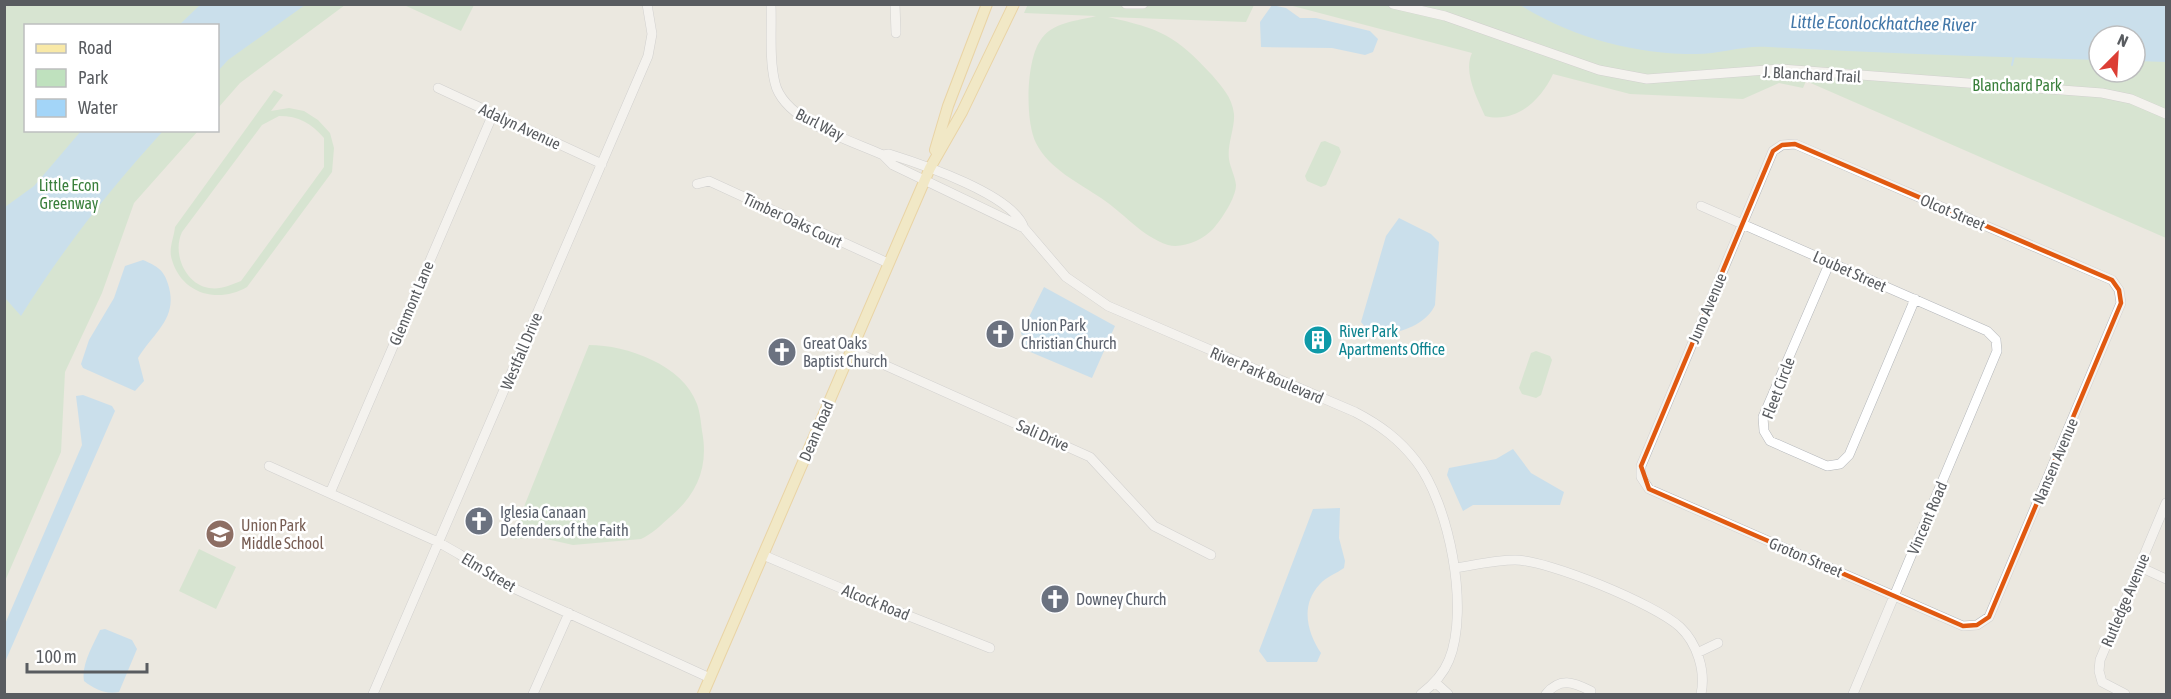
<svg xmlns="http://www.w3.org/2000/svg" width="2171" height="699" font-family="'Asap Condensed',sans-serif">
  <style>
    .green { fill: #bfe1be; fill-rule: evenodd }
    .water { fill: #a3d5f8 }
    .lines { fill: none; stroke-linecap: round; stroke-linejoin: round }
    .stream { stroke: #a3d5f8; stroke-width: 2 }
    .minor-casing { stroke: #b3b6ba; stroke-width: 10 }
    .major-casing { stroke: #e6bc5e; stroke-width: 12 }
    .minor { stroke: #fff; stroke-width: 9 }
    .major { stroke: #f9e9a7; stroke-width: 10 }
    .marked { fill: none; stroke: #e15910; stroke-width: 4.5; stroke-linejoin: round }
    .labels { text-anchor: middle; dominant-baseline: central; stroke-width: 5; stroke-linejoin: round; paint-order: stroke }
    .street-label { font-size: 16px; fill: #595c60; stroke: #fff }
    .park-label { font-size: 16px; fill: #397f3b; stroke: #fff }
    .worship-label { font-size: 16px; fill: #5b616d; stroke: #fff; text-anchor: start }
    .culture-label { font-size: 16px; fill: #0d838f; stroke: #fff; text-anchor: start }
    .education-label { font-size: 16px; fill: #785e54; stroke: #fff; text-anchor: start }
    .water-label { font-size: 18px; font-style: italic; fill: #4277a8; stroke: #fff }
  </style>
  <rect width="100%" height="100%" fill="#ebe8e0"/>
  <path class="green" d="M1028,4l226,1 -8,17 -138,-5c53,12 67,18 104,58 10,12 20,22 22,39 1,14 -7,30 -5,45 1,8 6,17 7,26 0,13 -15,35 -23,44 -10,11 -31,20 -45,16 -27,-9 -44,-32 -67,-47 -22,-15 -52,-29 -65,-55 -11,-22 -10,-81 4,-102 11,-19 38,-20 56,-25l-72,-3z
    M5,5h340l-105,78 -22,25v-82h-192v104l172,1 -64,72 -32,90 -37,79 -4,80 -56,129z
    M404,5h70l-13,26z
    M1289,5h877v233l-360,-157 -3,7 -24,-5 -36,16 -113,-5 -77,-20c-12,26 -37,50 -68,42 -8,-18 -22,-44 -13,-63zM2099,36h36v36h-36z
    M274,90l9,5 -12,16 18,-3 15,3 14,9 12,13 4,15 -2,24 -85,115c-29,17 -65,7 -75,-27 -4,-11 2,-22 3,-33zM279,116c20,0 32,7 45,22v29l-83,114c-10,4 -21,9 -32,7 -24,-4 -37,-35 -27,-56l80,-107z
    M1325,141l14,6 2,5 -15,33 -5,2 -14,-6 -2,-5 16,-34z
    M589,345c38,0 94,20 108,59 3,8 4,19 5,27 7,36 -5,63 -32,86 -9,8 -18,17 -29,22l-68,6 -31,-7 -31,1z
    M1536,351l14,5 2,4 -11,35 -5,3 -14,-4 -3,-6 12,-35z
    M199,549l37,18 -20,42 -37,-18z"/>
  <path class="water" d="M200,5v-1l105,1 -77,55 -10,11v-45l-39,-1z
    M1272,5l14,3 14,10h16l54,13 8,8 -5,13 -8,3 -33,-7 -71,-1 -1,-25z
    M1520,5h646v57l-31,-1v-25h-36v24c-110,-3 -221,-7 -331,-13 -24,-2 -48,7 -72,7 -63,0 -122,-16 -176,-49z
    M81,131h82c-52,57 -101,119 -142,185l-16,-18v-91l29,-21z
    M1399,218l32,16 8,8 -4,63c-9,23 -57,40 -74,17l25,-86z
    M143,260c14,6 21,10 25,24 11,34 -14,48 -30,74l6,23 -9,10 -52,-23 -2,-4 8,-24 25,-42 11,-32z
    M1044,287l71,39 -23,52 -64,-27 -7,-18z
    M83,395l29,11 3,5 -110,251v-38l77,-179 -6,-49z
    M1513,449l18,24 33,19 -4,13h-87l-10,6 -16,-36 2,-7 47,-9z
    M1340,508l-1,30 6,23 -1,7c-7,5 -18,9 -24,16 -20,21 -13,48 1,69l-4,9h-50l-8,-11 54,-142z
    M105,629l27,11 5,9 -18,43c-13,3 -25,-3 -35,-11 -3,-16 9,-36 16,-51z"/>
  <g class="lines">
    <path class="stream" d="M2012,65l2,-9"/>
    <g class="minor-casing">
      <path id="minor" d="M771,4c1,26 -2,54 4,79 9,38 75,57 108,72l10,10 131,63
        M895,4l1,29
        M1126,4h17
        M1393,4l52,12 154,54 48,9 134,-10 321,24 29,6 35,15
        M438,88l164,76
        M1795,144l317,136 7,10 2,13 -132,314 -12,8 -14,1 -314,-137 -8,-12v-11l132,-315 9,-6z
        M883,155l6,-1c32,10 125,41 135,74l42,49 42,29 247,106c25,13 44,27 61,49 33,42 54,148 33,199 -6,15 -16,25 -28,34
        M697,184l12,-3 179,82
        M1701,206l286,125 9,9 1,11 -144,343
        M1830,262l-67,155 1,14 6,10 57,25 13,-2 9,-9 66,-156
        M851,350l239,107 64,69 57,29
        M269,466l169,76 21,12 41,28 210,96
        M330,493l163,-379
        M763,555l108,46 119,47
        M2140,567l26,12
        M1455,568c20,-3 40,-8 60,-8 33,0 140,44 165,67 17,16 26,44 21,67
        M1697,653l21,-10
        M1436,683l12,11
        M373,694l275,-638 4,-22 -5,-30
        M533,694l36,-81
        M1546,694c14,-17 27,-12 45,-3
        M2125,694l-23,-12 -3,-11 1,-11 66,-157"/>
    </g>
    <g class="major-casing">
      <path id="major" d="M935,150l13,-44 39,-102
        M703,694l227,-526 32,-56 52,-108"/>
    </g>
    <use href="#minor" class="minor"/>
    <use href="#major" class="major"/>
  </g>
  <path d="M0 0H2171V699H0ZM1795,144l317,136 7,10 2,13 -132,314 -12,8 -14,1 -314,-137 -8,-23 132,-315 9,-6z" fill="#ebe8e0" fill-opacity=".55" fill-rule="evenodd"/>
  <path class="marked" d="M1795,144l317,136 7,10 2,13 -132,314 -12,8 -14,1 -314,-137 -8,-23 132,-315 9,-6z"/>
  <defs>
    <g id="church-disc" transform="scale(1.5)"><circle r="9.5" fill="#6b7280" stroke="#fff"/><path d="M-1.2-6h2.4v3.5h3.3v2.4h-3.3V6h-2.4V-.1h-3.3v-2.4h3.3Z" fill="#fff"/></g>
    <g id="building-disc" transform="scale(1.5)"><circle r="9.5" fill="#0f9aa8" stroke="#fff"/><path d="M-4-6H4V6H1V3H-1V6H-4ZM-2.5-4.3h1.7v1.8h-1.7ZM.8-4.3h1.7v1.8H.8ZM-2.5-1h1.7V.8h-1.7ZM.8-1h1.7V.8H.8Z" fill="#fff"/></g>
    <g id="school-disc" transform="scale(1.5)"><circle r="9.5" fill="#8d6e63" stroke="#fff"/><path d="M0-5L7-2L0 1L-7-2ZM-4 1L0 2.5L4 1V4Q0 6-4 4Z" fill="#fff"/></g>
  </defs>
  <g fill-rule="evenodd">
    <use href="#church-disc" x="1000" y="334"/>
    <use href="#building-disc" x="1318" y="340"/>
    <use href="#church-disc" x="782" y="352"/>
    <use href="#church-disc" x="479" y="521"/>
    <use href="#school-disc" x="220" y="534"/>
    <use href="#church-disc" x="1055" y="599"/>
  </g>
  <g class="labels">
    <g class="street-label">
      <text transform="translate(1812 74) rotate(3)">J. Blanchard Trail</text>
      <text transform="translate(820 124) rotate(27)">Burl Way</text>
      <text transform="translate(520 126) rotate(25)">Adalyn Avenue</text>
      <text transform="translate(1953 212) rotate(23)">Olcot Street</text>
      <text transform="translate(793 220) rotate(25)">Timber Oaks Court</text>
      <text transform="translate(1850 271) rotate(24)">Loubet Street</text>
      <text transform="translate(411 303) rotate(-67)">Glenmont Lane</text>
      <text transform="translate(1707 308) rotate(-67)">Juno Avenue</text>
      <text transform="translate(521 351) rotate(-67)">Westfall Drive</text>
      <text transform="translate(1267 375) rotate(23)">River Park Boulevard</text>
      <text transform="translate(1778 388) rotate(-69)">Fleet Circle</text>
      <text transform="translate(816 431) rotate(-67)">Dean Road</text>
      <text transform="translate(1043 435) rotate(24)">Sali Drive</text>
      <text transform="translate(2055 461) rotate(-67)">Nansen Avenue</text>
      <text transform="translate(1927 518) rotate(-67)">Vincent Road</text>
      <text transform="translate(1806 557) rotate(23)">Groton Street</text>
      <text transform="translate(489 572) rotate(31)">Elm Street</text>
      <text transform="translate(2125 600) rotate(-67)">Rutledge Avenue</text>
      <text transform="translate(876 602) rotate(22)">Alcock Road</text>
    </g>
    <g class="park-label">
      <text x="2017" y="85">Blanchard Park</text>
      <text x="69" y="185">Little Econ<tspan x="69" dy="18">Greenway</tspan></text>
    </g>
    <g class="worship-label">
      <text x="1021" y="325">Union Park<tspan x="1021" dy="18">Christian Church</tspan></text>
      <text x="803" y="343">Great Oaks<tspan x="803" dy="18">Baptist Church</tspan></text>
      <text x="500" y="512">Iglesia Canaan<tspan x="500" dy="18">Defenders of the Faith</tspan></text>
      <text x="1076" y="599">Downey Church</text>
    </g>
    <g class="culture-label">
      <text x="1339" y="331">River Park<tspan x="1339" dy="18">Apartments Office</tspan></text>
    </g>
    <g class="education-label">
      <text x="241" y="525">Union Park<tspan x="241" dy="18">Middle School</tspan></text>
    </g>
    <g class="water-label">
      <text transform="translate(1883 23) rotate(1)">Little Econlockhatchee River</text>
    </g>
  </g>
  <rect width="2171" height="699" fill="none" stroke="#595c60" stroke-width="12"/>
  <rect x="24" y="24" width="195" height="108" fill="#ffffff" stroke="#bdbebf" stroke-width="1.5"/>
  <rect x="36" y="44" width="30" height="9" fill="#f9e9a7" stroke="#bdbebf" stroke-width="1.5"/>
  <text x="78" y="54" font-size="18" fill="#595c60">Road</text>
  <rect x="36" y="69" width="30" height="18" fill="#bfe1be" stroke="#bdbebf" stroke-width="1.5"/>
  <text x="78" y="84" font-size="18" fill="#595c60">Park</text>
  <rect x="36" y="99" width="30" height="18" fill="#a3d5f8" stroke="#bdbebf" stroke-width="1.5"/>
  <text x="78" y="114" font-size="18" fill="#595c60">Water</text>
  <g transform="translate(2117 54) rotate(24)"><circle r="28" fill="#ffffff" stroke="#bdbebf" stroke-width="1.5"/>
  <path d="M0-4.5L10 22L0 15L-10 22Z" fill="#dc3e35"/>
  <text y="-9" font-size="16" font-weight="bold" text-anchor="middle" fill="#595c60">N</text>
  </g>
  <path d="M27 663v9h120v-9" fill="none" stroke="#595c60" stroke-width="3"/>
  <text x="36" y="663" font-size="18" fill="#595c60" stroke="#ffffff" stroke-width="4.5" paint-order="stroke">100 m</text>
</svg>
